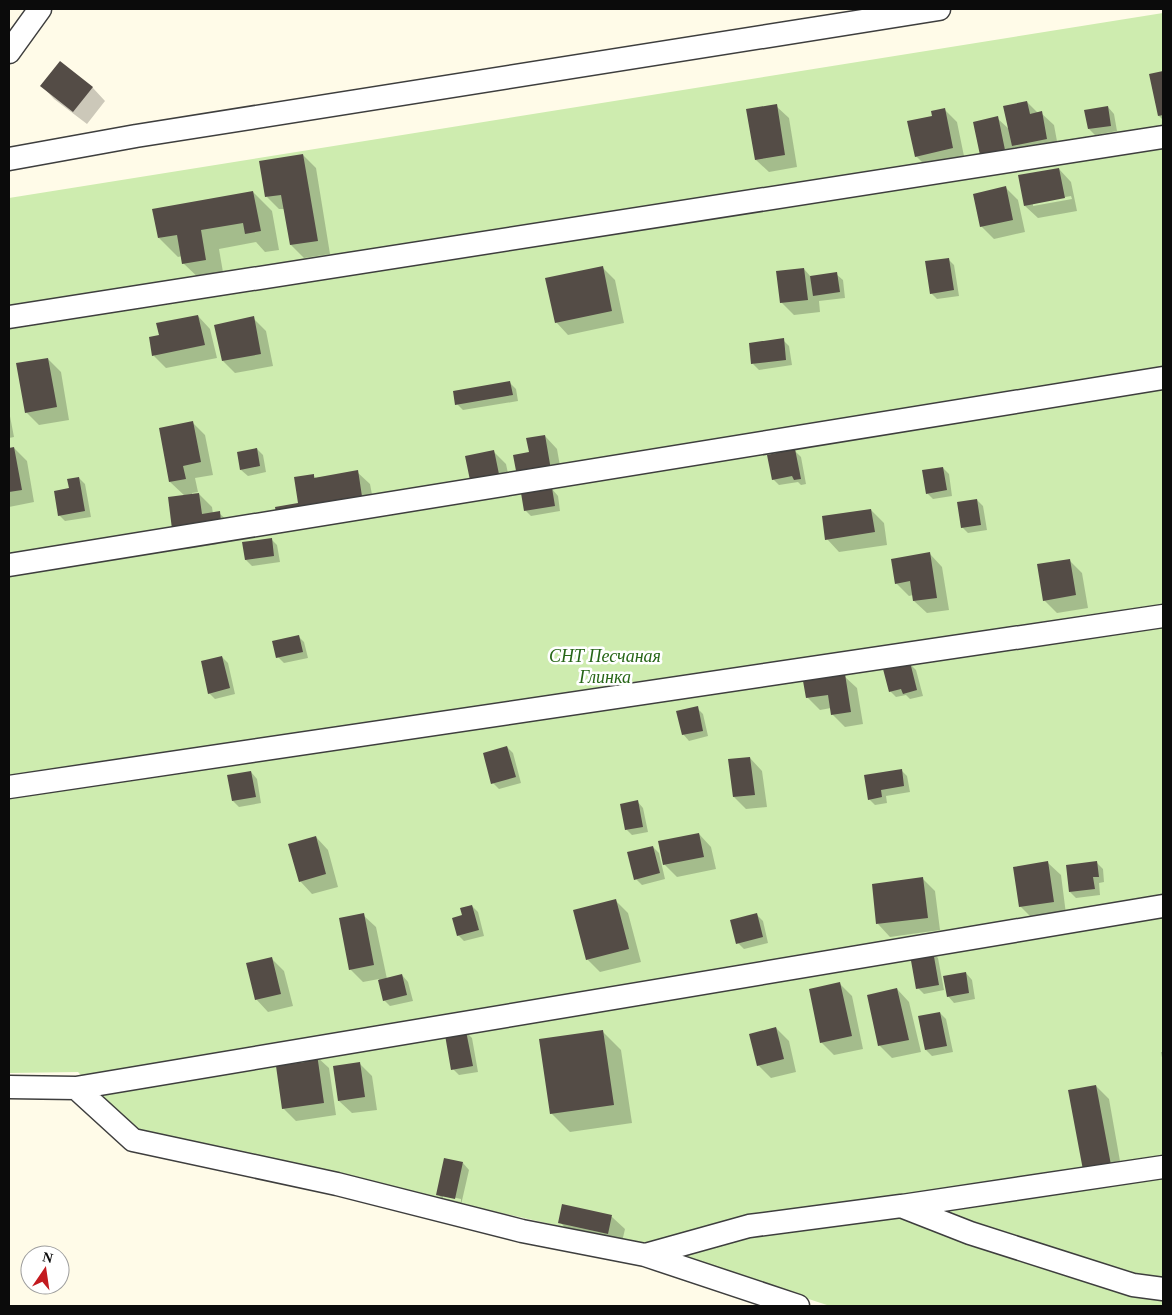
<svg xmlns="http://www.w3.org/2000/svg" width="1172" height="1315" font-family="'Times New Roman',serif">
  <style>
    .green { fill: #ceecaf }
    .shadow { fill: #0003; fill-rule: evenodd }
    .building { fill: #544c46 }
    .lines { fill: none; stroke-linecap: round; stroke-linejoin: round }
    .street-casing { stroke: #3e3e3e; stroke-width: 25 }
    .street { stroke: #fff; stroke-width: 22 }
    .labels { text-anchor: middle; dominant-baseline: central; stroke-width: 5; stroke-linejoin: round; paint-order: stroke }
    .park-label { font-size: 18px; font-style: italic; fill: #276617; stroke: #fff }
  </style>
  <rect width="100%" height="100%" fill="#fffbe8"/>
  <path class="green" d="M1163,13v1293h-333l-190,-62 -505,-113 -57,-59 -69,1v-875z"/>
  <path class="shadow" d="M60,63l33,25 12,13 -18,23 -33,-25 -12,-13z
    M1163,73v47l-4,-4 -8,-41z
    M1027,102l11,11h3l13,12 5,27 -33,7 -12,-12 3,15 -23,5 3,-49 13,12z
    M776,106l13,12 8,49 -28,5 -13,-12z
    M1108,107l6,7 3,17 -22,4 -6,-6z
    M944,109l13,13 8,39 -36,8 -13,-13 18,-39z
    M303,155l13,13 14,86 -26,4 -13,-13 -6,-36h-6l-12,-12z
    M1059,169l12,13 6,29 -39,7 -13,-12zM1071,196l1,3 -39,7v-3z
    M1006,188l12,12 7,32 -31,7 -13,-13z
    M253,192l19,19 7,39 -14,2 -9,-10 -37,7 5,29 -21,4 -20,-19 -1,-7 -4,1 -19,-19z
    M948,259l6,6 5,31 -22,3 -6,-6z
    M602,267l13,13 9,43 -56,12 -12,-13z
    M804,269l7,8 25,-3 7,6 2,18 -26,3 1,11 -26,3 -13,-13z
    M198,316l12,13 7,29 -51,10 -12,-12z
    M253,318l13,13 7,35 -38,7 -12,-12z
    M783,340l6,6 3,19 -33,5 -6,-6z
    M48,359l13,13 8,48 -30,5 -13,-13z
    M510,383l6,6 2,12 -55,9 -6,-6z
    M9,411l5,26 -5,1z
    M192,422l13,13 8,40 -18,3 3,14 -6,1v2l7,-1 13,13 1,7 6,-1 13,12 -15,12 1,7 -31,5 -13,-13 11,-40 -15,-14z
    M545,436l12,13 6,34 -33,-30z
    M14,448l13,13 7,41 -25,5v-58z
    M257,449l6,6 3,17 -18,4 -7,-6z
    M493,451l13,13 6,28 -27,5z
    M795,451l6,6 5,27 -5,1 -3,-3 -19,3 -6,-6z
    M943,468l6,6 3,22 -19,3 -6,-6z
    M357,472l13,12 6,32 -77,-12 14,-29 3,3z
    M79,478l6,6 6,33 -26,4 -6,-6 12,-26z
    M552,489l6,7 2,15 -29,5 -6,-6z
    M977,500l6,6 4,24 -19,3 -6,-6z
    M871,510l13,13 3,22 -48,7 -12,-13z
    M271,539l6,6 3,17 -28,4 -6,-6 -2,-17z
    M930,554l12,13 7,43 -22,3 -13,-12 -1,-6 -4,1 -13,-13z
    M1069,560l13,13 6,35 -31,5 -13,-13z
    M298,636l6,6 4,16 -24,5 -6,-6z
    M222,657l6,6 7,31 -20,5 -6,-6z
    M910,664l6,6 7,26 -13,3 -4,-4 -10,2 -6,-6z
    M844,676l13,12 6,36 -18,3 -13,-13 -1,-6 -11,2 -13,-13z
    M697,708l6,6 5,22 -19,5 -6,-7z
    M507,747l6,6 8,30 -22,6 -6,-6z
    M750,758l12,13 5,36 -21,2 -12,-12z
    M901,770l6,6 3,16 -24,4 1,7 -12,2 -6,-6z
    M251,772l6,7 4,24 -22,4 -6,-6z
    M637,801l6,7 5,24 -16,3 -6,-6z
    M699,834l12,13 5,22 -39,8 -13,-13z
    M316,837l12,13 10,37 -26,7 -12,-13z
    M653,847l6,6 6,26 -23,6 -6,-6z
    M1048,863l13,12 5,39 -33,5 -13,-13z
    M1097,863l6,6 1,13 -5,1 1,12 -24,3 -6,-6z
    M923,879l12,12 5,39 -50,7 -12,-13z
    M615,900l13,13 13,49 -41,10 -13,-13z
    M472,906l6,6 6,24 -20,5 -6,-6z
    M363,915l13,12 11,52 15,-4 6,7 5,19 -23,5 -6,-6 -5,-21 -16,3 -13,-13z
    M757,915l6,6 5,22 -24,6 -6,-6z
    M932,952l6,6 6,32 -20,4 -6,-6z
    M271,958l13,13 9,35 -25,6 -12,-13z
    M966,973l6,7 3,19 -21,4 -6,-7z
    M840,984l12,12 11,53 -29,6 -13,-13z
    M897,989l12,13 12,50 -29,6 -12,-12z
    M940,1013l6,6 7,33 -21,4 -6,-6z
    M776,1028l13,13 7,31 -25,6 -13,-13z
    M602,1031l19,19 11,73 -62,9 -19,-19z
    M466,1032l6,6 6,34 -19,3 -6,-6z
    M1161,1052h2v11z
    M316,1056l13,12 7,47 -40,6 -13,-13 23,-45z
    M360,1064l12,12 5,34 -25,3 -13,-12z
    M1096,1086l13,13 14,79 -27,4z
    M463,1163l6,7 -8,35 -17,-5 -7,-6zM443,1195l18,4v3l-18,-4z
    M563,1206l49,11 13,12 -4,17 -49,-11 -12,-13z"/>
  <path class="building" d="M60,61l33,26 -20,25 -33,-26z
    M1163,71v44l-5,1 -9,-42z
    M1027,101l3,13 12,-3 5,28 -35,7 -9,-40z
    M777,104l8,51 -30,5 -9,-51z
    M1108,106l3,20 -23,3 -4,-19z
    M945,108l8,40 -38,9 -8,-36 25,-5 -1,-5z
    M998,116l7,34 -25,5 -7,-33z
    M303,154l15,87 -28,4 -9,-50 -16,2 -6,-36z
    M1059,168l6,30 -41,8 -6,-31z
    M1006,186l7,34 -33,7 -7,-33z
    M253,191l8,40 -16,3 -2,-11 -42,7 5,30 -24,4 -5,-29 -19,3 -6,-29z
    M949,258l5,32 -24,4 -5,-33z
    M603,266l9,45 -57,12 -10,-45z
    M804,268l4,32 -28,3 -4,-32z
    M837,272l3,20 -27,4 -3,-20z
    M198,315l7,30 -53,11 -3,-19 10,-2 -3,-12z
    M254,316l7,38 -39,7 -8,-36z
    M784,338l2,22 -35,4 -2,-21z
    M48,358l9,49 -32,6 -9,-50z
    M510,381l3,14 -58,10 -2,-14z
    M193,421l8,41 -18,4 3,13 -17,3 -10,-54z
    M545,435l6,35 -34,6 -4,-21 16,-3 -3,-14z
    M14,447l8,43 -13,2v-44z
    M257,448l3,18 -20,4 -3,-18z
    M795,449l6,30 -7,1 -2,-4 -20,4 -5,-25z
    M494,450l6,29 -29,6 -6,-29z
    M943,467l4,23 -21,4 -4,-24z
    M358,470l5,33 -86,15 -2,-11 23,-4 -4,-26 20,-3v4z
    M79,477l6,34 -27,5 -4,-25 15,-3 -2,-9z
    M552,488l3,18 -31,5 -3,-18z
    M199,493l3,21 18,-3 1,11 -48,15 -5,-40z
    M977,499l4,26 -20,3 -4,-26z
    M871,509l4,23 -50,8 -3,-24z
    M272,538l2,18 -29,4 -3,-18z
    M930,552l7,46 -24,3 -3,-20 -15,3 -4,-25z
    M1070,559l6,36 -33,6 -6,-37z
    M299,635l4,17 -27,6 -4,-17z
    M222,656l8,32 -22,6 -7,-33z
    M910,662l7,28 -14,4 -2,-5 -12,3 -6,-23z
    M845,674l6,38 -20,3 -3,-20 -22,3 -3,-17z
    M698,706l5,25 -21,4 -6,-24z
    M507,746l9,31 -25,7 -8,-31z
    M750,757l5,38 -22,2 -5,-38z
    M902,769l2,17 -23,4 1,7 -14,3 -4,-25z
    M251,771l5,26 -24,4 -5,-26z
    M638,800l5,27 -18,3 -5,-26z
    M699,833l5,24 -41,8 -5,-24z
    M316,836l10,38 -27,8 -11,-38z
    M653,846l7,27 -26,7 -7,-28z
    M1048,861l6,41 -35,5 -6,-40z
    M1097,861l2,16h-6l2,12 -26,3 -3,-27z
    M923,877l5,41 -52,6 -4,-40z
    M616,899l13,50 -43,11 -13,-50z
    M472,905l7,25 -22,6 -5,-18 10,-3 -2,-7z
    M364,913l10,52 -25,5 -10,-52z
    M757,913l6,24 -27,7 -6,-24z
    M933,951l6,34 -23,4 -6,-34z
    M272,957l9,37 -26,6 -9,-37z
    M966,972l3,21 -22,4 -4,-21z
    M402,974l5,21 -24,6 -5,-21z
    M840,982l12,54 -32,7 -11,-54z
    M897,988l12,52 -31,6 -11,-51z
    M940,1012l7,34 -22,4 -7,-34z
    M776,1027l8,32 -27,7 -8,-32z
    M603,1030l11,75 -64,9 -11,-75z
    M466,1031l7,35 -22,4 -6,-35z
    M317,1054l7,49 -42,6 -6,-43 29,-4 -1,-6z
    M360,1062l5,35 -27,4 -5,-35z
    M1096,1085l15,80 -28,5 -15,-80z
    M444,1158l19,4 -8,37 -19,-4z
    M562,1204l50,11 -4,19 -50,-11z"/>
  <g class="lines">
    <g class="street-casing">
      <path id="street" d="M9,52l31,-43
        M9,159l127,-23 803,-127
        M9,317l1154,-180
        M9,565l1154,-187
        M9,787l1154,-171
        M9,1087l67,1 57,52 204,44 185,47 123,24 104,-29 152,-20 69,27 163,52 30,4
        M76,1088l1087,-182
        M902,1206l261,-39
        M645,1255l153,51"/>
    </g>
    <use href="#street" class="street"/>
  </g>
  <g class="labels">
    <g class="park-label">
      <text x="605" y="656">СНТ Песчаная<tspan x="605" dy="21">Глинка</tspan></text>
    </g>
  </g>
  <rect width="1172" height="1315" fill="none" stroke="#0b0b0b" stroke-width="20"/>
  <g transform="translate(45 1270) rotate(13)"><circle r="24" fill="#ffffff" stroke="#9d9d9d"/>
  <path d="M0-4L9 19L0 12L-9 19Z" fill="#c31a1f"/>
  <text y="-8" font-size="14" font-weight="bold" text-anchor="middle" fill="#0b0b0b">N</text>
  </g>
</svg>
